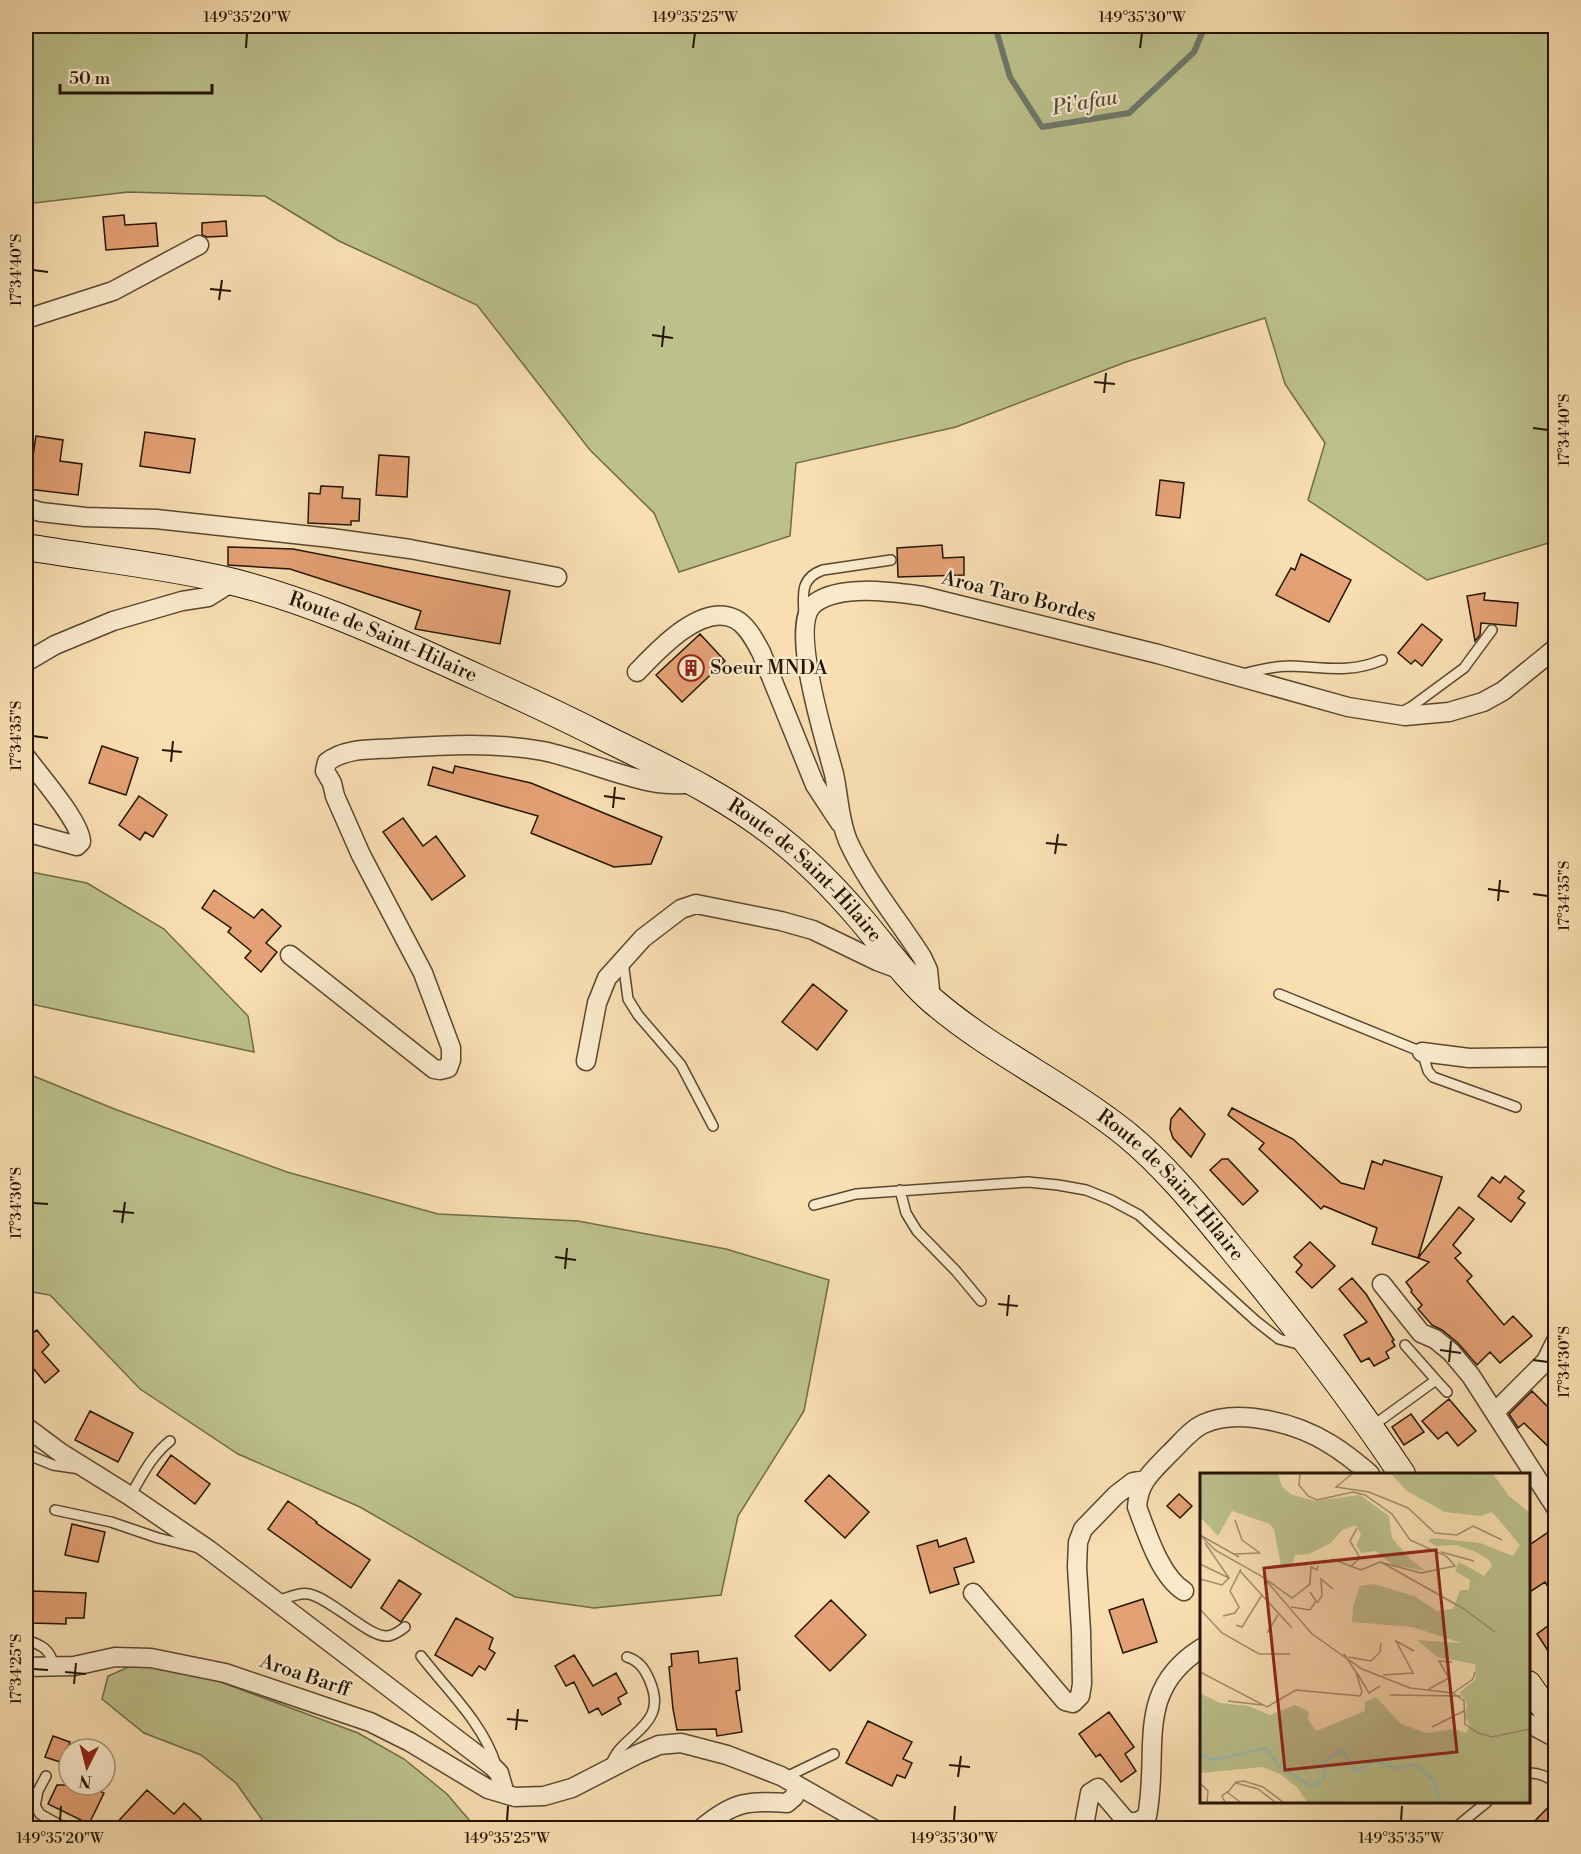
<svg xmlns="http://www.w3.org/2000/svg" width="1581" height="1854" font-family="'Libre Bodoni',serif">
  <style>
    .green { fill: #bcc18c; stroke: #706a48; stroke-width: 1.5 }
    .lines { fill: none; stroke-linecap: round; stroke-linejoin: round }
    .stream { stroke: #6d796a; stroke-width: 6 }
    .building { fill: #e4a175; stroke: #241403; stroke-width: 1.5 }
    .service-casing { stroke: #59462e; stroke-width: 12 }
    .minor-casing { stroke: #59462e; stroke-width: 21 }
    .secondary-casing { stroke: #241403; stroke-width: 28 }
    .service { stroke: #faeacc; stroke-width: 9 }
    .minor { stroke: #faeacc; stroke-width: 18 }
    .secondary { stroke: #faeacc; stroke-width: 26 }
    .ticks { fill: none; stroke: #241403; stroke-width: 2 }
    .labels { text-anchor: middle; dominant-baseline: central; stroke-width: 4.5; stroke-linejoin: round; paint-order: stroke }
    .street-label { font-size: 20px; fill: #241403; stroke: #faeacc }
    .poi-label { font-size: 20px; fill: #241403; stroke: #faeacc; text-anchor: start }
    .water-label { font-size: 21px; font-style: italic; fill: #4e4f3f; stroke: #faeacc }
    .inset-river { fill: none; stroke: #9dbcaf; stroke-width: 3 }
    .inset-road { fill: none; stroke: #a38d6b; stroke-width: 1.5 }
    .view { fill: #8f2418; fill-opacity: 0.15; stroke: #8f2418; stroke-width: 3 }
    .inset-edge { fill: none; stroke: #241403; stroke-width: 3 }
    .neatline { fill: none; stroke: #241403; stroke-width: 2 }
    .ticks-label { font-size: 15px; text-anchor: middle; fill: #241403 }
  </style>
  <rect width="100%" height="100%" fill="#f8deb1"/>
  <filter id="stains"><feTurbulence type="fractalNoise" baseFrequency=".00333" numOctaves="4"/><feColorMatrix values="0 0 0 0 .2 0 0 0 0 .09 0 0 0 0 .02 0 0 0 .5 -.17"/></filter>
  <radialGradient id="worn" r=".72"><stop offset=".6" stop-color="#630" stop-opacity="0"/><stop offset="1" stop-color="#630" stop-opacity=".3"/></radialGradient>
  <path class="green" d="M26,26h1529v515l-128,39 -119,-80 17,-57 -40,-59 -20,-66 -139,44 -170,65 -160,36 -6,73 -111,36 -25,-59 -64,-63 -113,-145 -138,-64 -74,-45 -137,-4 -102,12z
    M26,871l61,12 77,46 84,87 6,36 -228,-49z
    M26,1073l91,37 170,62 151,42 140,7 148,28 103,31 -25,131 -66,105 -17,79 -127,13 -79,-11 -155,-90 -122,-53 -98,-65 -90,-94 -24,-4z
    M140,1662l59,12 159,59 46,26 43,35 29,34h-208l-32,-45 -35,-28 -57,-22 -42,-34 6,-23z"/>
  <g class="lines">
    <path class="stream" d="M995,26l15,51 32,50 87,-14 65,-61 11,-26"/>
  </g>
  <path class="building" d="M124,215l1,10 31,-2 2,23 -52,4 -3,-33z
    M226,221l1,15 -20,1 -5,-2v-12z
    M145,432l50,7 -5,34 -50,-7z
    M36,436l27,4 -3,21 22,3 -4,31 -50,-6z
    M379,455l30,2 -2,40 -31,-2z
    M1160,480l24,3 -4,35 -24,-3z
    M321,486l22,1 -1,11 18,1 -1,22h-8v4l-43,-2 1,-30 11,1z
    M942,545l1,13 21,-1v18l-66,2 -1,-29z
    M228,547l65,2 217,42 -10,53 -85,-15 6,-18 -131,-42 -62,-4z
    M1301,554l50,26 -22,42 -53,-27 15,-27 4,2z
    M1485,593l-1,7 34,3 -2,23 -35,-3 -1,12 -5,6 -8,-45z
    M1422,624l20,16 -20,26 -7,-6 -4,4 -13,-11z
    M700,634l25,27 -43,41 -26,-27z
    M102,746l36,12 -12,37 -37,-12z
    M455,766l76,17 131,54 -11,27 -37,3 -83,-34 7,-17 -110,-31 5,-18 20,6z
    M139,796l28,19 -14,22 -8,-5 -5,8 -21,-15z
    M403,818l20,28 13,-10 29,40 -33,24 -49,-68z
    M214,890l40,28 8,-9 19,17 -15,17 11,9 -16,20 -16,-14 6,-7 -23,-19 3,-4 -29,-20z
    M813,984l34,27 -30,39 -35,-28z
    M1180,1108l25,26 -14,23 -18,-19 -3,-9 1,-10z
    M1232,1108l61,31 48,44 23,6 8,-28 10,4 2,-5 58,17 -24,81 -46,-14 5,-16 -53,-22 -3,3 -62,-60 5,-6 -36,-28z
    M1222,1159h6l30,32 -15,14 -33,-35z
    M1505,1176l19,15 -6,7 7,5 -14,19 -33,-26 14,-19 8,6z
    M1459,1207l15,12 -21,26 8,8 -6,5 17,18 -5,5 37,44 9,-9 19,20 -32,27 -10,-11 -13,13 -19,-22 -16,-13 -10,-5 -14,-16 4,-4 -11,-13 1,-2 -6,-8 23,-20 -11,-4z
    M1310,1242l25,24 -23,22 -16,-16 6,-7 -8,-8z
    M1352,1278l14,16 28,46 -2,1 3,5 -9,6 3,6 -15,8 -5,-8 -8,4 -17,-27 23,-13 -28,-33z
    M37,1330l12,15 -7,7 17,19 -14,12 -16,-20 -3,3v-32l1,2z
    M1532,1391l16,16 8,-7v54l-30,-29 -2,-2 -6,5 -9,-14z
    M1449,1399l27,32 -18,15 -11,-14 -9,7 -16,-18z
    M90,1411l43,22 -15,29 -43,-22z
    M1411,1414l13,18 -20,13 -12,-18z
    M171,1455l39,29 -15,20 -38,-29z
    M829,1475l40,37 -24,26 -40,-37z
    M1179,1494l13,12 -12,12 -13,-12z
    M288,1501l29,21 -1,1 54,37 -19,28 -83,-59z
    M72,1524l33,8 -7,30 -33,-7z
    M1556,1527v72l-11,-17 -17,11v-47z
    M966,1538l8,24 -20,6 5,16 -29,9 -13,-47 20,-6 2,7z
    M399,1580l22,14 -20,28 -20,-14z
    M32,1591l54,2 -2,25h-18v6l-35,-1z
    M1143,1599l14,43 -34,11 -14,-43z
    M831,1600l35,35 -36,36 -35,-35z
    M456,1618l37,20 -4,11 6,4 -10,17 -6,-4 -7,10 -37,-21z
    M1556,1620v43l-19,-29z
    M698,1651l1,12 38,-5 3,32 -4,1 6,41 -25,4 -1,-7 -39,1 -4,-21 -4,-42 3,-1 -1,-12z
    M574,1655l19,31 23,-13 11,20 -9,5 3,6 -19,11 -4,-7 -9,5 -15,-31 -8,4 -11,-20z
    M1109,1712l25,35 -9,7 11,17 -15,11 -21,-28 -4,3 -17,-23z
    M868,1721l44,21 -9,17 9,4 -7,15 -8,-3 -5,11 -46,-23z
    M53,1736l17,6 -7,21 -18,-6z
    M57,1785h31l16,8 -15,31 -41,-20z
    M147,1790l27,24 10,-11 17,16 -9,9h-80z
    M1556,1799v29h-28z"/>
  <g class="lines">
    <g class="service-casing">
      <path id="service" d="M804,615c-1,-21 -4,-37 19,-45l68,-10
        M1243,674c15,-4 31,-8 47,-8 35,1 58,8 92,-6
        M1403,711l8,-4 53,-39 28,-38
        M623,961l5,38 10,16 43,50 32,61
        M1279,994l143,58 6,19 5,6 83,30
        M900,1190l6,23 11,18 39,40 25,30
        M814,1205l42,-11 142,-10 30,-2 30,3 28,5 25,10 28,15 117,106 23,18 23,6
        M1405,1345l31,35
        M1371,1427l65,-47 11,12
        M26,1454l27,11 27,4
        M130,1496c12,-20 21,-40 40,-55
        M55,1510l56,12 47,16 37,9
        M277,1601c10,-3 22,-9 32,-7 23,5 60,44 79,42 7,-1 12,-5 17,-9
        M26,1640c16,5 24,9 28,26
        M421,1656c26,34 62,67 75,109
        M610,1766c2,-5 5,-11 9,-16 22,-24 47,-33 30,-71 -5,-11 -10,-18 -22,-22
        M1528,1773c10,-1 19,4 28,9
        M46,1776l-8,15 -3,15 5,8 25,14
        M784,1778l50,-24
        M1455,1828l32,-26"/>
    </g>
    <g class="minor-casing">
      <path id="minor" d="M26,319l87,-28 86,-46
        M26,508l15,4 44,5 71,2 175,19 79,11 147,28
        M26,662l29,-17 58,-24 69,-20 26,-4 24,-15
        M637,672c21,-22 65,-70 98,-53 12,6 20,22 26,33l54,133 25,38
        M26,757c13,18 55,65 55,85l-4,4 -51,-14
        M290,955l144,114 6,1 8,-2 3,-8v-12l-28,-75 -62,-118 -26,-59 -3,-13 -7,-12 2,-9c20,-15 46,-12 70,-14 48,-3 98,-6 146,3 38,8 75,25 114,32 11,2 25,1 36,1
        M931,1000l-3,-30 -6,-13c-24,-38 -55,-74 -74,-116 -9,-21 -9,-44 -14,-67 -8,-31 -47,-151 -19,-171 26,-19 78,-11 108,-7l235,58 190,53 57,9 44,-4 34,-10 20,-11 53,-43
        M1422,1052l47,6 87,-1
        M586,1061l11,-58 10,-25 36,-40 38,-29 15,-5 85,17 32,9 64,31 24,9
        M1382,1284l39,49 14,6 16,13 20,24 85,132
        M1495,1412l51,-51 10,-20
        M26,1427l35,26 69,43 79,54 283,216 7,7 6,21
        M1184,1591c-24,-15 -37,-58 -47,-84 2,-26 15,-35 32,-53 11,-10 21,-24 34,-30 36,-17 95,0 127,20 15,9 27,19 40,30
        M973,1593l92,108 8,2 7,-7 2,-12 -1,-53 -4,-64 1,-25 5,-13 33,-34 17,-13 11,-2
        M26,1667l48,-1 41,-9 36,1 74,15 145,49 40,20 78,47 27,8 29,-1 28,-8 66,-34 21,-9 22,-2 46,12 54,21 91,52
        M1528,1723l28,15
        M1085,1820l5,-27 8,-5 29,34h11l9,-6c13,-65 -14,-125 55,-168
        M702,1828c31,-26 46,-28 85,-25l7,-6 4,-11"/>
    </g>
    <g class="secondary-casing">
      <g id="secondary">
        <path id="s1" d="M26,547c65,11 130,17 195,32 79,18 152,51 225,84 50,23 100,45 149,70 64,32 130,61 186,107 29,23 55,50 79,78 25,29 46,60 74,84 60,51 131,83 192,132 44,36 80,83 116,127 57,69 111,139 160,213"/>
        <path d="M1528,1684l28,40"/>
      </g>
    </g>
    <use href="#service" class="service"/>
    <use href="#minor" class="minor"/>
    <use href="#secondary" class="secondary"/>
  </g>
  <path class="ticks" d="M246,48l1,-15M693,48l2,-15M1140,48l2,-15M33,270l15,2M210,289l21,2M219,300l3,-20M652,335l21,3M662,347l2,-21M1094,382l21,2M1104,393l2,-20M1533,428l15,2M33,736l15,2M162,750l20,2M171,762l2,-21M604,796l21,3M613,808l2,-21M1046,843l21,2M1055,854l3,-20M1488,889l21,3M1533,894l15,2M1498,901l2,-21M33,1203l15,1M113,1211l21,2M122,1223l3,-21M555,1257l21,3M565,1269l2,-21M998,1304l20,2M1007,1316l2,-21M1440,1350l21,3M1533,1360l15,2M1449,1362l2,-21M33,1669l15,1M65,1672l21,2M74,1684l2,-21M507,1719l21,2M516,1730l2,-21M949,1765l21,2M958,1777l3,-21M60,1821l1,-15M507,1821l1,-15M954,1821l1,-15M1401,1821l1,-15"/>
  <defs>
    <g id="building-ring" transform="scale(1.35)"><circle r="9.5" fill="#faeacc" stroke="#8f2418" stroke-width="1.5"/><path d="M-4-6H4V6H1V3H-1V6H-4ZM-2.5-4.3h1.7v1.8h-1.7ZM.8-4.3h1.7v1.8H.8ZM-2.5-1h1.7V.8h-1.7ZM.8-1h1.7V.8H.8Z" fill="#8f2418"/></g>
  </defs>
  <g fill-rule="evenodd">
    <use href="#building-ring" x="691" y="668"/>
  </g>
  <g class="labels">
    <g class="street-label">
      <text transform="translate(1019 597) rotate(14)">Aroa Taro Bordes</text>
      <text stroke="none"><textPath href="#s1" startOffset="370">Route de Saint-Hilaire</textPath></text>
      <text stroke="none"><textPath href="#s1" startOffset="856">Route de Saint-Hilaire</textPath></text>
      <text stroke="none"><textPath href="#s1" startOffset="1342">Route de Saint-Hilaire</textPath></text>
      <text transform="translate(305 1676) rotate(19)">Aroa Barff</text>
    </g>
    <g class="poi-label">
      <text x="710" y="668">Soeur MNDA</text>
    </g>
    <g class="water-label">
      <text transform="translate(1085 103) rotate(-10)">Pi'afau</text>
    </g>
  </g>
  <g transform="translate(1200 1473)">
    <rect width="330" height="330" fill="#f8deb1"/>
    <path d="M0,1h78l4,12 8,8 24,7 46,-6 29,21 3,22 19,22 15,11 -33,-6 -18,-14 -13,2 -6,-8 5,-10 -5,-10 -14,5 -11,13 -22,11 -14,1 -3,11h-11l-7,-37 -4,-5 -38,-13 -14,25 -18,-19zM191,1h102l16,22 21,17v289h-223l-10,-15 -17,-13 -17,-7 -63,6v-80l20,10 28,3 22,9 25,-10 14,7 -1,7 8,12 49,-20v-9l11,-5 25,27 25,9 28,-4 12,4 4,-7 -5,-10 2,-12 -7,-12 16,-13 -1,-15 -38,-7 -20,-17 44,3 -49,-16 -60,-5 1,-15 7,-21 14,-2 40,12 23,15 16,-2 7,-19h9l1,-10 -15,-9 4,-9 25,14 8,-10 -3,-6 -15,-9 -18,-6 -20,1 -8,-5 4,-3 48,5 33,13 7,-11 -28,-33 -11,4 -36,-4 -38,-21z" fill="#bcc18c"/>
    <path class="inset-river" d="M0,282l14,5 52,-12 12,17 34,22 12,-8 2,-19 16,-10 14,22 19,-11 20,7 21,-4 17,16 8,22"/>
    <path class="inset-road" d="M100,1l-1,11 9,11 9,4 36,-8 12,3 27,19 18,26 36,16 9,10 -34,7 -41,-11 -19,8 -29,-11M152,1l-16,13 33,5 39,16 27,25 22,2 16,-9 29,14M35,47l7,20 18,13M0,62l39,22M0,62l15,15 48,27 49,57 50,35 48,19 43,5M241,79l33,9M34,81l26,-1M181,89l83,47 31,23M0,91l29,14M150,94l10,-9 -10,-17 7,-13M40,98l52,57M0,106l22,6 7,-7 -24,-35M67,107l25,18 18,-14 1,-17 6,3 1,-4M117,130l5,-7 -1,-17 12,10M91,134l19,3 6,-9 -6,-9M0,136l22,24 37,21h31M23,143l12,-3 4,-6 -9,-16 11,-22M36,152l6,2 20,-32M67,160l11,-18M148,184l23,4 9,-9 1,-9M0,199l67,35 29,-17 64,6 2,-4 -6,-20 -12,-18M157,200l12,20 11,-7M183,202l30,-2 -17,-32 18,10M229,216l20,-11 -10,-17 13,1M253,220l11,8 1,23 13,9 14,4 38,-8M253,220l20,-14 2,-7M190,222l71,1M28,228l34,4M232,254l32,-16M0,310l8,8 -1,11M36,310l22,6 17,13M28,319l8,-10 8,-1 19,6 20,15M25,329l-3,-6 5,-4 13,10"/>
    <path class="view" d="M236,77l21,202 -172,18 -21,-202z"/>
    <rect width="330" height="330" class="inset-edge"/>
  </g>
  <rect width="1581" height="1854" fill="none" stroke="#f8deb1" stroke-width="66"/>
  <g transform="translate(87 1767) rotate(186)"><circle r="28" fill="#faeacc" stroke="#a4947c" stroke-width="1.5"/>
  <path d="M0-4.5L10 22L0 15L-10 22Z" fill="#8f2418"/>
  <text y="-9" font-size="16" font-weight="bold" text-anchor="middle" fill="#241403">N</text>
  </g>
  <path d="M60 84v9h152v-9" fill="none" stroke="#241403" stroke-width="3"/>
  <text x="69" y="84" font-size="18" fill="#241403" stroke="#faeacc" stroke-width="4.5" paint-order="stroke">50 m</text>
  <rect x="33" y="33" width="1515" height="1788" class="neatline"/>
  <g class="ticks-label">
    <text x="247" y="22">149°35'20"W</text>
    <text x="695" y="22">149°35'25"W</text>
    <text x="1142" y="22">149°35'30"W</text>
    <text transform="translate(16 270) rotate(-90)" y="5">17°34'40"S</text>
    <text transform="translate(1564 430) rotate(-90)" y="5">17°34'40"S</text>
    <text transform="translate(16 736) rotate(-90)" y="5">17°34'35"S</text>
    <text transform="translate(1564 896) rotate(-90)" y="5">17°34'35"S</text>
    <text transform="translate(16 1203) rotate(-90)" y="5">17°34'30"S</text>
    <text transform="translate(1564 1362) rotate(-90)" y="5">17°34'30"S</text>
    <text transform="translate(16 1669) rotate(-90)" y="5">17°34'25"S</text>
    <text x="60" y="1843">149°35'20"W</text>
    <text x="507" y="1843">149°35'25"W</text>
    <text x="954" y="1843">149°35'30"W</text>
    <text x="1401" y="1843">149°35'35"W</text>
  </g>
  <rect width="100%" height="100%" filter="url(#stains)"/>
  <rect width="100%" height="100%" fill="url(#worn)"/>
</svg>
